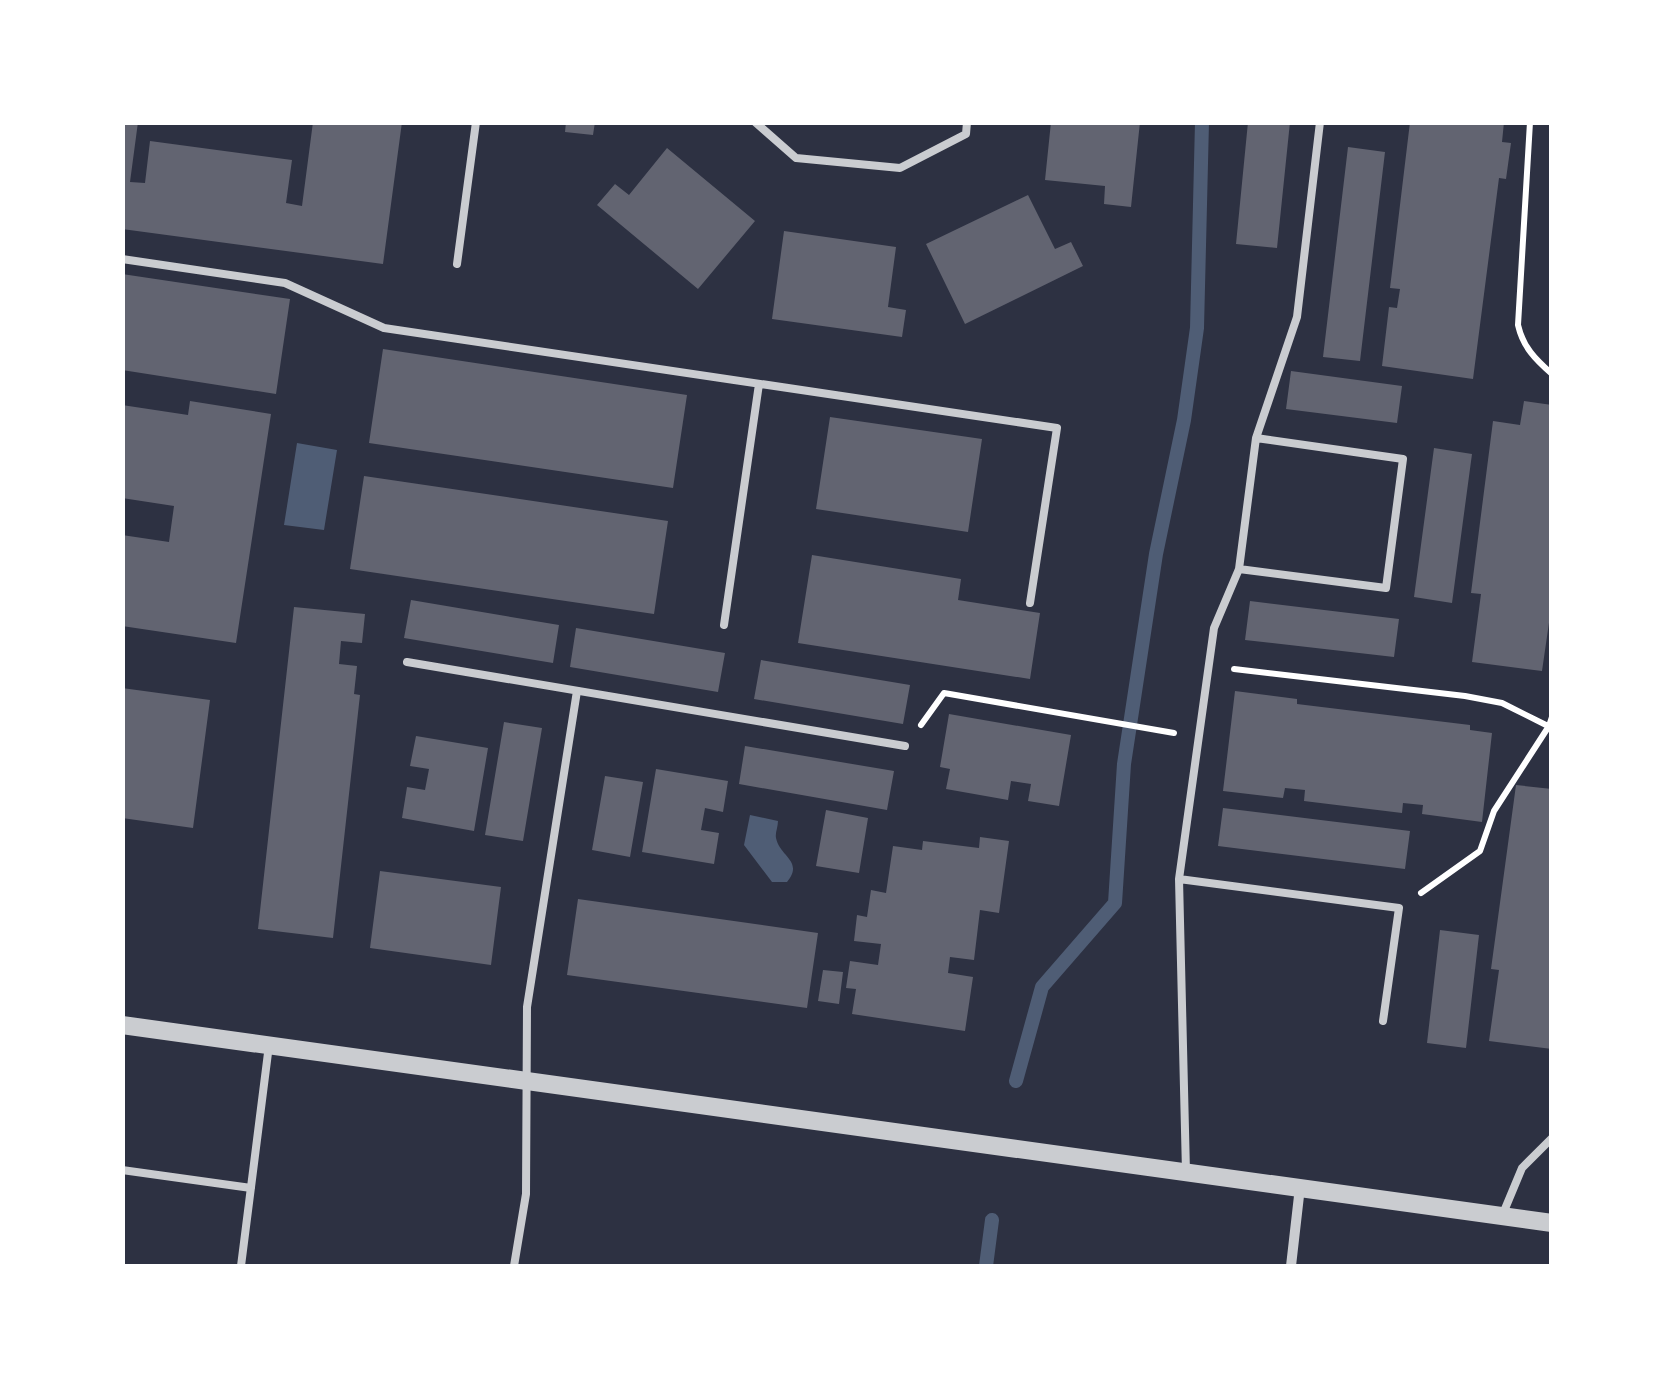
<svg xmlns="http://www.w3.org/2000/svg" width="1674" height="1389" font-family="Montserrat,sans-serif">
  <style>
    .water { fill: #4f5d75 }
    .lines { fill: none; stroke-linecap: round; stroke-linejoin: round }
    .stream { stroke: #4f5d75; stroke-width: 14 }
    .building { fill: #626471 }
    .path { stroke: #fff; stroke-width: 6 }
    .service { stroke: #caccd0; stroke-width: 8 }
    .minor { stroke: #caccd0; stroke-width: 10 }
    .tertiary { stroke: #caccd0; stroke-width: 18 }
  </style>
  <rect width="100%" height="100%" fill="#2d3142"/>
  <path class="water" d="M297,443l40,7 -13,80 -40,-5z
    M750,815l28,6c0,6 -3,12 -2,17 4,19 28,23 11,44h-15l-28,-37z"/>
  <g class="lines">
    <path class="stream" d="M1016,1081l26,-94 73,-84 9,-139 32,-210 28,-134 13,-92 5,-206
      M986,1266l6,-46"/>
  </g>
  <path class="building" d="M122,122h16l-8,60 15,1 5,-42 142,19 -6,43 16,3 11,-84h89l-19,142 -261,-35z
    M566,122h29l-2,13 -28,-3z
    M1051,122h89l-9,85 -27,-3 1,-18 -60,-6z
    M1248,122h42l-13,126 -41,-4z
    M1410,122h94l-2,20 9,1 -5,36 -7,-1 -26,201 -91,-13 7,-59 8,1 3,-19 -10,-1z
    M1348,147l37,5 -25,209 -37,-4z
    M667,148l88,73 -57,68 -101,-84 18,-21 14,11z
    M1028,195l27,54 16,-7 12,24 -118,58 -39,-80z
    M784,231l112,16 -8,60 18,3 -4,27 -130,-18z
    M122,274l168,25 -14,95 -154,-24z
    M383,349l304,46 -14,93 -304,-45z
    M1291,371l111,15 -5,37 -111,-14z
    M190,401l81,13 -35,229 -114,-17v-91l47,7 5,-36 -52,-8v-93l66,10z
    M1524,401l28,4v197l-10,69 -70,-9 9,-68 -10,-1 22,-172 27,4z
    M830,417l152,22 -14,93 -152,-23z
    M1434,448l38,6 -20,149 -38,-6z
    M364,476l304,45 -14,93 -304,-45z
    M812,555l149,24 -3,21 82,13 -10,66 -232,-36z
    M411,600l148,25 -6,38 -149,-25z
    M1250,601l149,18 -5,38 -149,-17z
    M294,607l71,7 -3,29 -21,-2 -2,23 18,2 -3,28 6,1 -27,243 -75,-9z
    M576,628l149,25 -7,39 -148,-25z
    M761,660l149,25 -7,39 -149,-25z
    M122,688l88,12 -17,128 -71,-10z
    M1235,691l62,8v5l173,21v5l22,3 -10,89 -60,-8 1,-9 -20,-2 -1,10 -98,-12 1,-11 -20,-2 -2,10 -60,-7z
    M949,714l122,21 -12,71 -31,-5 3,-17 -20,-3 -3,19 -62,-11 4,-20 -10,-2z
    M504,722l38,6 -19,113 -38,-6z
    M416,736l72,12 -14,83 -72,-13 5,-31 18,3 4,-21 -19,-3z
    M745,746l149,25 -7,39 -148,-26z
    M656,769l72,12 -5,31 -18,-4 -4,22 18,3 -5,31 -72,-12z
    M605,776l38,6 -13,75 -38,-7z
    M1516,785l36,4v260l-63,-8 10,-71 -8,-1z
    M1223,808l187,23 -5,38 -187,-23z
    M826,810l42,8 -9,55 -43,-7z
    M980,837l29,4 -10,72 -19,-3 -6,50 -24,-3 -2,16 25,4 -8,54 -113,-17 4,-25 -10,-1 4,-27 28,4 3,-21 -27,-3 3,-26 10,2 4,-27 15,3 7,-47 29,4 1,-9 56,7z
    M380,871l121,16 -10,78 -121,-17z
    M578,899l240,34 -11,75 -240,-33z
    M1440,930l39,5 -13,113 -39,-5z
    M823,970l20,2 -4,32 -21,-3z"/>
  <g class="lines">
    <path class="path" d="M1530,122l-12,203c5,22 17,34 34,49
      M1234,669l231,27 37,7 50,25
      M921,725l23,-32 230,40
      M1421,893l59,-42 14,-40 55,-85 3,-9"/>
    <path class="service" d="M755,122l41,36 104,10 66,-34 1,-12
      M122,259l163,24 99,45 673,100 -27,175
      M457,264l19,-142
      M1239,569l17,-131
      M724,625l35,-241
      M407,662l498,84
      M1179,879l35,-251 25,-59 147,19 17,-129 -147,-21 41,-121 23,-195
      M122,1170l129,18
      M1186,1172l-7,-293 220,29 -16,113
      M1502,1216l20,-48 30,-30
      M241,1266l28,-221
      M514,1266l12,-72 1,-187 50,-316"/>
    <path class="minor" d="M1291,1266l9,-79"/>
    <path class="tertiary" d="M122,1025l1430,198"/>
  </g>
  <rect width="1674" height="1389" fill="none" stroke="#ffffff" stroke-width="250"/>
</svg>
